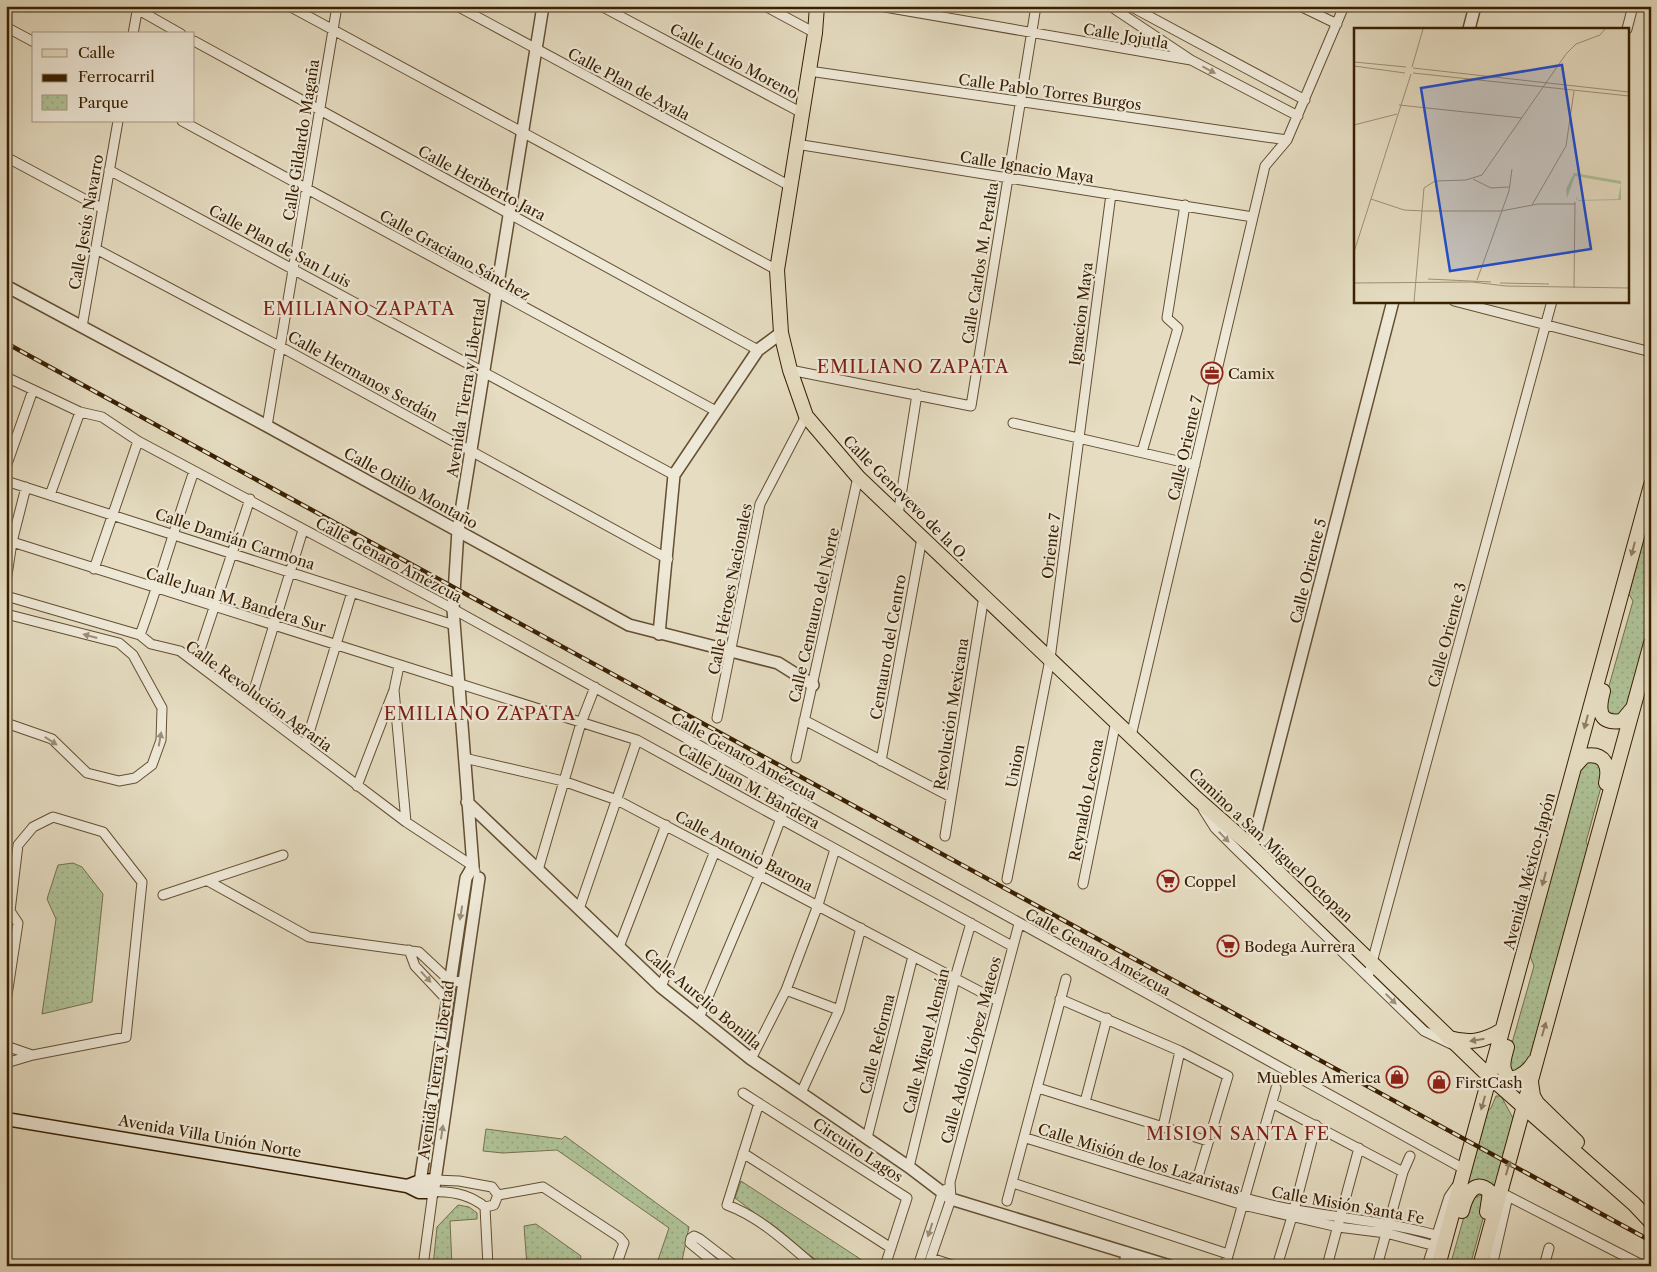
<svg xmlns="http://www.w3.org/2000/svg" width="1657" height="1272" font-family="'Libre Caslon Text',serif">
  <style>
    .park { fill: url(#park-dots); stroke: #74714c }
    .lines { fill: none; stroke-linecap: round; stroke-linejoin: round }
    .minor-casing { stroke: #644f31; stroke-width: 11 }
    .tertiary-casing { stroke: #644f31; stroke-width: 14 }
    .secondary-casing { stroke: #392001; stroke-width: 15 }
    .primary-casing { stroke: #392001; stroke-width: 16 }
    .minor { stroke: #eee8d7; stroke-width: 9 }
    .tertiary { stroke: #eee8d7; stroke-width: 11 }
    .secondary { stroke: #eee8d7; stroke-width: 12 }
    .primary { stroke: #e5dcc1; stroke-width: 14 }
    .rail-casing { stroke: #392001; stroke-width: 4.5 }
    .rail { stroke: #eee8d7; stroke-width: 2.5; stroke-dasharray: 8; stroke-linecap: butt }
    .oneway { fill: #9d8e77 }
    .oneway2 { fill: #8f7e61 }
    .labels { text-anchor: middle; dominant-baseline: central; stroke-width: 4.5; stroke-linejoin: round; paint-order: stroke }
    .street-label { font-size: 15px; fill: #392001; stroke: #eee8d7 }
    .poi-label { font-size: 15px; fill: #392001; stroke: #eee8d7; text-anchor: start }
    .quarter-label { font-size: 18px; letter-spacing: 1px; fill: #7a1f14; stroke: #eee8d7 }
    .inset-road { fill: none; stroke: #a09174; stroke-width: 1 }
    .view { fill: #1d4ed8; fill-opacity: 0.15; stroke: #1d4ed8; stroke-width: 2.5 }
    .inset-edge { fill: none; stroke: #392001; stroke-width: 2.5 }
  </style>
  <defs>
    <pattern id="park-dots" width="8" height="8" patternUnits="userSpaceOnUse" patternTransform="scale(1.25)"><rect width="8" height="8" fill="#afc297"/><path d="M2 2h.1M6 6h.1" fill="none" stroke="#97a680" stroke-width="1.8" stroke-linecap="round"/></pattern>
  </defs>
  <rect width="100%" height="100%" fill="#e5dcc1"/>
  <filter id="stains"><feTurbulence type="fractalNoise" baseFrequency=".004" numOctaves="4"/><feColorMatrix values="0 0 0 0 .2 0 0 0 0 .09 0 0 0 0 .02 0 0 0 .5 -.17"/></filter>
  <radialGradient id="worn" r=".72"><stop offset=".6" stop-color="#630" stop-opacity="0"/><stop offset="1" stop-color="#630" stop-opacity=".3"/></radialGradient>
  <path class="park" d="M1651,512v112l-25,89 -15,2 -5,-4 -1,-11 28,-99 -4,-7z
    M1588,760l11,2 5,14 -18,66 2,4 -56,214 -17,12h-5l-4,-8 28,-98 -4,-10 50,-187z
    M73,863l9,4 21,27 -11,108 -50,12 14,-95 -9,-20 11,-34z
    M1496,1096h5l13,24 -17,65 -10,-1 -22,5 21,-77 5,-4z
    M486,1129l76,10 3,-3 124,91 -8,39h-25l13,-38 -112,-78 -54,3 -20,-2z
    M741,1181l130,85h-47l-89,-68z
    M1485,1194l2,10 -17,62h-20l15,-53 7,-15z
    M458,1205l11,2 8,6v6l-27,2 2,45h-19l4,-39z
    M536,1224l45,32 -2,10h-52l-3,-40z"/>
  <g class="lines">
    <g class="minor-casing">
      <path id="minor" d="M289,6l488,264
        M457,6l333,180
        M601,6l201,107
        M765,6l50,27
        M879,6l312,54
        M1110,6l81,54 107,56
        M1130,6l175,94
        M1300,6l37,18
        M137,9l44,25
        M6,27l28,15
        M1627,29l6,-23
        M133,34l5,-28
        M194,41l564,309
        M809,71l478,69
        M182,121l534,290
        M796,144l457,73
        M6,157l97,52
        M109,170l565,305
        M96,249l185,98 387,212
        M1454,301l197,51
        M82,327l36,-206
        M790,370l181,36 65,-400
        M6,377l74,35 22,5 36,24 315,168 1011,560
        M1013,423l182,42
        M267,426l70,-420
        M1142,452l36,-124 -11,-10 18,-113
        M6,467l27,-77
        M6,481l448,144
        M50,495l30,-83
        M898,515l19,-121
        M6,540l631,200 375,206
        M94,569l44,-128
        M6,582l6,-40 14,-55
        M6,596l134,39 11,9 29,7 226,171 67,44 2,5
        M6,614l113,29 14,12 29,53 -1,32 -9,25 -17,13 -16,3 -32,-8 -35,-34 -46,-16
        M140,635c20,-54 35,-109 54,-164
        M196,662l54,-163
        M394,690l12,132
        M250,703l53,-173
        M717,718l43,-214 46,-88
        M804,720l147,77
        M1131,736l134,-570 22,-26 57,-134
        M305,746l47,-154
        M464,758l99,23 54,19 381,201
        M796,758l62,-281
        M881,761l41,-223
        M357,786l37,-96 5,-24
        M1203,809l12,19 20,20 189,183 27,13
        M945,836l39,-240
        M538,870l43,-147 14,-36
        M1007,879l43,-220 61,-465
        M208,881l101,56 110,15 31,29 14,1
        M1083,884l33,-163
        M163,895l120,-40
        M579,909l58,-169
        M619,947l47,-122
        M409,950l6,16 33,35
        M1368,977l184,-676
        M661,987l54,-136
        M786,990l53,20
        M1060,999l120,52 48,25 -34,114
        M6,1002l12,-79 -8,-12 8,-66 15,-18 20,-10 50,15 39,50 -16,155 -93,18 -27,8
        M699,1018l61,-144 29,-77
        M6,1046l26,9
        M751,1059l35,-69 32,-85 17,-56
        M1038,1088l170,53
        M743,1093l164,105 -22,68
        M801,1093l38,-83 22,-82
        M1085,1102l22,-84
        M759,1103l-32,102c33,12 60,38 87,61
        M1272,1103l131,69
        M1163,1127l17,-76
        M867,1138l46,-182
        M1026,1138l217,67 95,22 48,6 57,15
        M743,1153l148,95
        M909,1167l46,-189 16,-55
        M435,1180l24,1 33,6 6,8
        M1013,1183l215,71
        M1196,1183c33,11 66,21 100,27 50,9 101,13 150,28
        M1500,1192l144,74
        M498,1195l45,-8 76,50 5,6 -8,23
        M1007,1201l59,-222
        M485,1207l9,-2 4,-10
        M931,1258l24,8
        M423,1266l10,-74c19,-1 37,3 52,15l3,59
        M718,1266l-28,-23 1,-5 3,-2 6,3 35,27
        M918,1266l24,-72 4,-5
        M928,1266l23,-67 -1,-17 69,-258
        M1123,1266l4,-14
        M1225,1266l51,-178
        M1277,1266l17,-56 22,-85
        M1327,1266l32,-118
        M1377,1266l26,-94 7,-16
        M1427,1266l22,-69 7,-10
        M1492,1266l16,-70
        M1544,1266l5,-18"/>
    </g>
    <g class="tertiary-casing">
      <path id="tertiary" d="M1469,29l6,-23
        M6,286l261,140 362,199 149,38 35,22
        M659,634l15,-159 84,-125 23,-17
        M467,802l194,185 90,72 158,108 42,32 219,67
        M1252,847l141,-546
        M434,1188l45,-310
        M419,1189l47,-311 7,-12 -20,-257 5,-79 85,-524"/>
    </g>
    <g class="secondary-casing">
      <path id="secondary" d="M6,1119l401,67 12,6h14
        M407,1186l13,-5 15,-1"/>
    </g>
    <g class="primary-casing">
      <path id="primary" d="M817,6l-2,27 -38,237 4,63 9,37 16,46 52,61 40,38 298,283 56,49 238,230 144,127 17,18
        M1603,691c-5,19 -5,33 19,30l10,-12
        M1574,767l10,-11c21,-4 26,10 22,27
        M1449,1038c21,6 35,3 53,-8
        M1507,1047c-2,8 -6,18 -2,25 6,15 25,-2 29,-10
        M1531,1082l2,14 4,7 40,39
        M1462,1211c3,-13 12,-35 28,-19l-3,20
        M1438,1266l213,-781
        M1480,1266l171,-623"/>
    </g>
    <use href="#minor" class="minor"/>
    <use href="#tertiary" class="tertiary"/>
    <use href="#secondary" class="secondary"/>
    <use href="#primary" class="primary"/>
    <g class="rail-casing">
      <path id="rail" d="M6,343l1645,898"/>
    </g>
    <use href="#rail" class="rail"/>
  </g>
  <defs><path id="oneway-solid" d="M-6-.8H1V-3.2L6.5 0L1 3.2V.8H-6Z" transform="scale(1.25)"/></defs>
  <g class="oneway">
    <use href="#oneway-solid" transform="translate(1209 70) rotate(28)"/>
    <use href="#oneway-solid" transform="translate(90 636) rotate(-165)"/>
    <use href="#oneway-solid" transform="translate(160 739) rotate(-80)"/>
    <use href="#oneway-solid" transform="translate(51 741) rotate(33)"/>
    <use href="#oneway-solid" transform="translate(1224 837) rotate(46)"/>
    <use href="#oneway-solid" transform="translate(461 913) rotate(99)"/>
    <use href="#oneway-solid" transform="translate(426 977) rotate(47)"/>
    <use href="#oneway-solid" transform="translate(1391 999) rotate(44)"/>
    <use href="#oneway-solid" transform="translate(442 1132) rotate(-82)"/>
    <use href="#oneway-solid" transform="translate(930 1230) rotate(108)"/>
  </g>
  <g class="oneway2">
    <use href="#oneway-solid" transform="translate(1633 549) rotate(105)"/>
    <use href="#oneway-solid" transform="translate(1586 722) rotate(105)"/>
    <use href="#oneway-solid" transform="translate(1544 879) rotate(105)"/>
    <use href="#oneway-solid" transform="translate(1544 1029) rotate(-74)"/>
    <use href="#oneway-solid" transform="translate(1477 1040) rotate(171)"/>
    <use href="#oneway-solid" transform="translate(1483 1103) rotate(106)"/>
    <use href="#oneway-solid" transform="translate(1508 1168) rotate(-73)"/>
  </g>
  <defs>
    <g id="office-ring" transform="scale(1.125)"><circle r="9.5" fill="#eee8d7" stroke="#8f2418" stroke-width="1.5"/><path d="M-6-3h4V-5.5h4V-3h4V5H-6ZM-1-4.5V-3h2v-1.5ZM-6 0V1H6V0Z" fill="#8f2418"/></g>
    <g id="supermarket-ring" transform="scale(1.125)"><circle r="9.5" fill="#eee8d7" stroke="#8f2418" stroke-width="1.5"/><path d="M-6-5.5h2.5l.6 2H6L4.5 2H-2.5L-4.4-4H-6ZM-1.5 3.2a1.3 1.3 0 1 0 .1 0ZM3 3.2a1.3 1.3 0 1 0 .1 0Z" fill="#8f2418"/></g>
    <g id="shop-ring" transform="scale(1.125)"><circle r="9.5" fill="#eee8d7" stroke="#8f2418" stroke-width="1.5"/><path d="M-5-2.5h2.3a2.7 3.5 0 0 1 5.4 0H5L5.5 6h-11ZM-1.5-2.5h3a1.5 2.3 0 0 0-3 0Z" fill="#8f2418"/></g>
  </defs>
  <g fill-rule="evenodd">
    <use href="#office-ring" x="1212" y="373"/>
    <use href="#supermarket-ring" x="1168" y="881"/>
    <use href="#supermarket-ring" x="1228" y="946"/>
    <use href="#shop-ring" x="1397" y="1077"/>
    <use href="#shop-ring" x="1439" y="1082"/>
  </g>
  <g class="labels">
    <g class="street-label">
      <text transform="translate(1126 36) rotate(10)">Calle Jojutla</text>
      <text transform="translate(734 61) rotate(28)">Calle Lucio Moreno</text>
      <text transform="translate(629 84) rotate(28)">Calle Plan de Ayala</text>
      <text transform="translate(1050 92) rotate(8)">Calle Pablo Torres Burgos</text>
      <text transform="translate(301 140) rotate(-81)">Calle Gildardo Magaña</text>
      <text transform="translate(1027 167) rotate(9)">Calle Ignacio Maya</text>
      <text transform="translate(482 183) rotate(28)">Calle Heriberto Jara</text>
      <text transform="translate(86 222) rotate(-80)">Calle Jesús Navarro</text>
      <text transform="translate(280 246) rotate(28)">Calle Plan de San Luis</text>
      <text transform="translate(455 255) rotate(29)">Calle Graciano Sánchez</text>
      <text transform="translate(980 263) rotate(-81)">Calle Carlos M. Peralta</text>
      <text transform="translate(1081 314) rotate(-83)">Ignacion Maya</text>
      <text transform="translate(363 376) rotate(29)">Calle Hermanos Serdán</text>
      <text transform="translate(466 388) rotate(-81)">Avenida Tierra y Libertad</text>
      <text transform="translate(1185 448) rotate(-77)">Calle Oriente 7</text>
      <text transform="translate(411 488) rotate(29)">Calle Otilio Montaño</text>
      <text transform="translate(906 498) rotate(45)">Calle Genovevo de la O.</text>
      <text transform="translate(235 539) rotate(18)">Calle Damián Carmona</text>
      <text transform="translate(1051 546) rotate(-83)">Oriente 7</text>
      <text transform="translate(389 560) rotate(28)">Calle Genaro Amézcua</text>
      <text transform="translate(1308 571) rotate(-76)">Calle Oriente 5</text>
      <text transform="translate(730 589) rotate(-79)">Calle Héroes Nacionales</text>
      <text transform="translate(236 600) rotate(17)">Calle Juan M. Bandera Sur</text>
      <text transform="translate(814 615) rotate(-77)">Calle Centauro del Norte</text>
      <text transform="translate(1447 635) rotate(-75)">Calle Oriente 3</text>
      <text transform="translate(888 647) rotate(-80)">Centauro del Centro</text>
      <text transform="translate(259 696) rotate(36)">Calle Revolución Agraria</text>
      <text transform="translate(951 714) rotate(-81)">Revolución Mexicana</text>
      <text transform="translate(744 756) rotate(29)">Calle Genaro Amézcua</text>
      <text transform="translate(1015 766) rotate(-79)">Union</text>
      <text transform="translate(749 786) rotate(29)">Calle Juan M. Bandera</text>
      <text transform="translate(1086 800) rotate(-79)">Reynaldo Lecona</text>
      <text transform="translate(1271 845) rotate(43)">Camino a San Miguel Octopan</text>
      <text transform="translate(744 851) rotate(28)">Calle Antonio Barona</text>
      <text transform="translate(1529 871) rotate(-75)">Avenida México-Japón</text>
      <text transform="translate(1098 952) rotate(29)">Calle Genaro Amézcua</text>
      <text transform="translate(703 999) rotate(40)">Calle Aurelio Bonilla</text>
      <text transform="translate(926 1041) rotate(-76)">Calle Miguel Alemán</text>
      <text transform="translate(877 1044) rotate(-76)">Calle Reforma</text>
      <text transform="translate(971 1050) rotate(-75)">Calle Adolfo López Mateos</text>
      <text transform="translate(436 1070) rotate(-82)">Avenida Tierra y Libertad</text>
      <text transform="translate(210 1136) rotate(10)">Avenida Villa Unión Norte</text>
      <text transform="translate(858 1150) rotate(33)">Circuito Lagos</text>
      <text transform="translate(1139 1159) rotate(17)">Calle Misión de los Lazaristas</text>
      <text transform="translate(1348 1205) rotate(10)">Calle Misión Santa Fe</text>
    </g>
    <g class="poi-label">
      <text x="1228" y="373">Camix</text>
      <text x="1184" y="881">Coppel</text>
      <text x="1244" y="946">Bodega Aurrera</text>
      <text x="1381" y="1077" text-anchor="end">Muebles America</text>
      <text x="1455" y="1082">FirstCash</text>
    </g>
    <g class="quarter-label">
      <text x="359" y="309">EMILIANO ZAPATA</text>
      <text x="913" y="367">EMILIANO ZAPATA</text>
      <text x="480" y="714">EMILIANO ZAPATA</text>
      <text x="1238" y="1134">MISION SANTA FE</text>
    </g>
  </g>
  <g transform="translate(1354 28)">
    <rect width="275" height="275" fill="#e5dcc1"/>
    <path d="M220,145l47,8v19l-42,1 -3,-2v-2l2,3 40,-1 3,-15 -46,-8 -8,22 -1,-9z" fill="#afc297"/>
    <path class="inset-road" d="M0,34l52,5M0,38l51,7M58,39l11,-38M59,40l216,24M59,45l216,23M45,77l123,13M0,97l43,-11M119,151l18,9 18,-1M17,171l33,11 19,1h78l37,-7h37M178,177l34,-59 8,-55M0,224l57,-178M74,251l63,3M123,252l32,-89 3,-22M0,255l118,-1 34,4 123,2M146,255l49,1M220,260l1,-86M60,274l10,-114 11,-7 31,-1 16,-5 84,-121 10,-10 24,-9 5,-6"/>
    <path class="view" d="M208,37l29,184 -141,22 -29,-183z"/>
    <rect width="275" height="275" class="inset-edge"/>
  </g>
  <rect width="1657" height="1272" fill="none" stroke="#e5dcc1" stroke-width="25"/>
  <rect x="8" y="8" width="1642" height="1257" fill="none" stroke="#392001" stroke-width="2.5"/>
  <rect x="12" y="12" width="1632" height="1247" fill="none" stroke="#392001"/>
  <rect x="32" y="32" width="162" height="90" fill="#eee8d7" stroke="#a69881"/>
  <rect x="42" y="49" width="25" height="8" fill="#e5dcc1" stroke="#a69881"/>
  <text x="78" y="58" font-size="15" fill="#392001">Calle</text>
  <rect x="42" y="74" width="25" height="8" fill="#392001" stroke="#a69881"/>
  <text x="78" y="82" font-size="15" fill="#392001">Ferrocarril</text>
  <rect x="42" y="95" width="25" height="15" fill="url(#park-dots)" stroke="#a69881"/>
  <text x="78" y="108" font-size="15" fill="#392001">Parque</text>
  <rect width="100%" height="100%" filter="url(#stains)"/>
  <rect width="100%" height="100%" fill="url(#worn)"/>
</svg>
